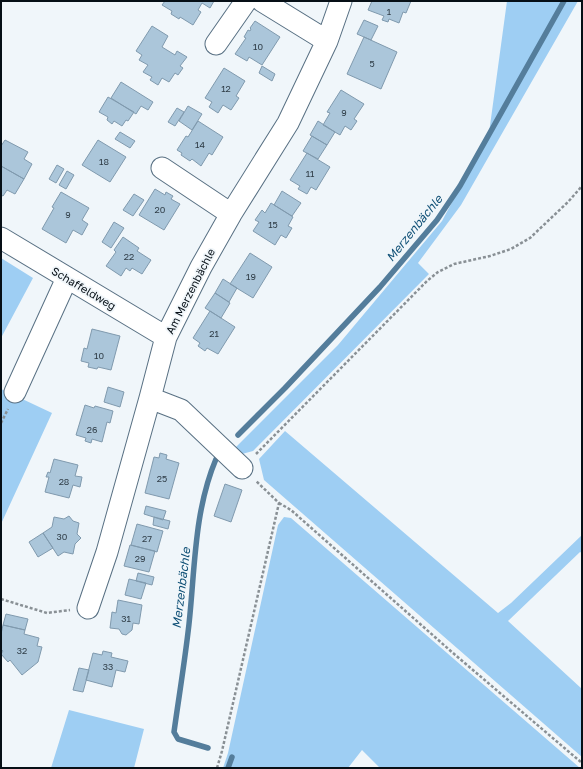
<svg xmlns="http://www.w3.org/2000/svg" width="583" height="769" font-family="'Golos Text',sans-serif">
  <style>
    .green { fill: #9ecef3 }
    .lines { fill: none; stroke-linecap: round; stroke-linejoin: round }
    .stream { stroke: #547d9b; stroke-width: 5.5 }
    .building { fill: #abc6da; stroke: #809aae }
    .minor-casing { stroke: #587083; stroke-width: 23 }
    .path { stroke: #899095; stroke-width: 2.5; stroke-dasharray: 3 2; stroke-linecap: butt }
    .minor { stroke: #fff; stroke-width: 21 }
    .labels { text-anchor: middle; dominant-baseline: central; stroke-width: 3.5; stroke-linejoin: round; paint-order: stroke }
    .number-label { font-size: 9px; fill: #2f3d47 }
    .street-label { font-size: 11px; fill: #060f16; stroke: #f0f6fa }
    .water-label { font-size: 12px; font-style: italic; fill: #115177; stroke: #f0f6fa }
  </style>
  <rect width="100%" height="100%" fill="#f0f6fa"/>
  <path class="green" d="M507,1h71l-117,204 -43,58 11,11 -176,177 -11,3 -8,-5 104,-104 104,-124 47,-88z
    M1,258l32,20 -32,60z
    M1,389l51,24 -51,111z
    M285,431l213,182 13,-10 71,-68v18l-2,-1 -72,69 74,68v68l-318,-277 -5,-21z
    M284,517l7,1 289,250h-200l-18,-18 -14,18h-125l5,-15 50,-228z
    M69,710l75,19 -10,39h-83z"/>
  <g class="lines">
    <path class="stream" d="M238,435l47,-47 95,-101 57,-67 23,-34 104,-185
      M208,748l-30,-9 -4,-7c5,-36 11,-72 15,-108 6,-55 5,-113 27,-165
      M228,768l4,-11"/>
  </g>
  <path class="building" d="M165,1h49l-4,7 -8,-5 -4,7 3,2 -8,13 -13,-8 -1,2 -8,-5 1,-3 -10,-6z
    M372,1h39l-5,12 -3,-1 -4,11 -10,-4 -1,3 -6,-2 2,-4 -16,-6z
    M364,20l14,6 -7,14 -14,-6z
    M255,21l25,16 -18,28 -13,-8 -2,4 -12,-7 11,-16 -2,-1 4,-7 2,1 1,-2 -1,-1z
    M152,26l16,10 -6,11 13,8 2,-4 10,6 -7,9 3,2 -5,7 -3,-2 -6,9 -7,-4 -4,7 -8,-5 2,-3 -9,-5 5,-7 -9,-5 3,-5 -6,-4z
    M364,37l33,15 -16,37 -34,-15z
    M262,66l13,8 -3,7 -13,-8z
    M224,68l21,13 -9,15 3,2 -8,12 -8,-5 -5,8 -9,-6 3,-5 -7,-4z
    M121,82l32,20 -5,8 -7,-4 -5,8 -25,-16z
    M341,90l23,14 -10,15 3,2 -6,9 -6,-4 -5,9 -17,-10 7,-12 -3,-1z
    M108,97l26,15 -6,9 -2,-1 -4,6 -8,-5 -2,3 -5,-4 1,-3 -9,-5z
    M188,106l14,8 -10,16 -13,-9z
    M177,108l7,4 -9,14 -7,-4z
    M198,121l25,16 -11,18 -3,-2 -8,13 -9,-7 -2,2 -9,-6 1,-2 -5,-3 9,-14 2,1z
    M318,121l17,11 -8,13 -17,-10z
    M120,132l15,9 -5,7 -15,-9z
    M312,136l15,9 -9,14 -15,-8z
    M5,140l23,12 -4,7 8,5 -8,15 -23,-13v-20z
    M98,140l28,17 -16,25 -28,-17z
    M307,153l23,14 -14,23 -5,-3 -4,7 -9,-5 2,-3 -10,-6z
    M57,165l7,4 -8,14 -7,-4z
    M1,166l23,13 -9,15 -8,-4 -4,6 -2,-1z
    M67,171l7,4 -8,14 -7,-4z
    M155,189l10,6 1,-3 7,4 -2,3 9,5 -16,26 -25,-15z
    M282,191l19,12 -9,13 -18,-11z
    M61,192l28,16 -7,12 6,4 -6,11 -9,-5 -7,13 -24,-14 12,-21 -2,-1z
    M134,194l10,6 -11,16 -10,-6z
    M271,203l22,14 -5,9 4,2 -6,10 -5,-3 -6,10 -22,-14 6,-9 -4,-2 7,-10 3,3z
    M114,222l10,6 -13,20 -9,-6z
    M123,237l16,11 -2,3 14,9 -9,14 -10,-6 -2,3 -4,-3 -5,8 -15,-10 10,-14 -2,-2z
    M250,253l22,14 -19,31 -23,-14z
    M223,279l14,9 -8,14 -14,-9z
    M215,293l15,10 -9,15 -16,-10z
    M210,311l25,16 -17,27 -11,-6 -2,3 -7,-5 2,-3 -7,-5z
    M92,329l28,7 -9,34 -13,-3 -1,2 -9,-2 1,-4 -8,-2 3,-13 3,1z
    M108,387l16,5 -4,15 -16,-5z
    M85,405l9,3 1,-2 18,5 -3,12 -3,-1 -5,20 -10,-3 -1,4 -6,-2 1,-3 -10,-3z
    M160,453l7,2 -1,4 13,4 -10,36 -24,-6 9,-36 5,1z
    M54,459l24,6 -3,11 7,1 -2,10 -7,-2 -4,13 -24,-6 4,-15h-3l2,-5 2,1z
    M225,484l17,6 -11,32 -17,-6z
    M146,506l20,5 -3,9 -19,-6z
    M69,516l4,5 6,2 -2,11 4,4 -6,6 -2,10 -9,-2 -6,4 -15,-23 9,-6 2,-10 10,2z
    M154,517l16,4 -2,8 -15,-4z
    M137,524l26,7 -6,21 -26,-7z
    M43,533l10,15 -15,9 -9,-15z
    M130,545l25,6 -6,21 -25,-6z
    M138,573l16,4 -2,8 -16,-4z
    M129,579l17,4 -5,16 -16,-4z
    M118,600l24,5 -3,19 -6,-1 -1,7 -6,5 -4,-1 -3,-5 -9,-1 2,-16 4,1z
    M6,614l22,5 -3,11 -22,-5z
    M3,625l22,5 -1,4 15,4 -2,8 5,1 -4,15 -16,13 -12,-15 -2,2 -7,-8 2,-3 -2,-2v-15z
    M103,651l9,2 -1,4 17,4 -3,11 -9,-2 -4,17 -26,-7 7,-27 9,2z
    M79,668l10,2 -6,22 -10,-2z"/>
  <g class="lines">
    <g class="minor-casing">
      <path id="minor" d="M262,1l65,40
        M216,44l30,-43
        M162,168l69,46
        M1,238l165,99
        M15,392l52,-114
        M150,398l31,12 61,58
        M88,608l19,-56 43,-154 16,-61 35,-70 30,-53 57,-91 39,-82 14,-40"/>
    </g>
    <path class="path" d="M1,423l7,-14
      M256,454l171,-173 11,-9 16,-8 36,-8 21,-7 19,-11 38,-36 14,-16
      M279,503l12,7 162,143 129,110
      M1,599l46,14 23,-3
      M217,768l5,-17 57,-248 -23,-22"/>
    <use href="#minor" class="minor"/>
  </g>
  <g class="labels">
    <g class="number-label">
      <text x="389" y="11">1</text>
      <text x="258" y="46">10</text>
      <text x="372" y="63">5</text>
      <text x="226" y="88">12</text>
      <text x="344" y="112">9</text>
      <text x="200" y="144">14</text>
      <text x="104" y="161">18</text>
      <text x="310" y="173">11</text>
      <text x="160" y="209">20</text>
      <text x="68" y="214">9</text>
      <text x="273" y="224">15</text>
      <text x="129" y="256">22</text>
      <text x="251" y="276">19</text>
      <text x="214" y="333">21</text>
      <text x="99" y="355">10</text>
      <text x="92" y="429">26</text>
      <text x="162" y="478">25</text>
      <text x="64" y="481">28</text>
      <text x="62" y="536">30</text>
      <text x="147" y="538">27</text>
      <text x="140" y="558">29</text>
      <text x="126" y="618">31</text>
      <text x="22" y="650">32</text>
      <text x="108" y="666">33</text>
    </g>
    <g class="street-label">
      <text transform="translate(84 288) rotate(31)">Schaffeldweg</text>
      <text transform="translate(190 291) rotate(-63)">Am Merzenbächle</text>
    </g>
    <g class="water-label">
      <text transform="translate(414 228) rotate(-51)">Merzenbächle</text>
      <text transform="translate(181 588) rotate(-83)">Merzenbächle</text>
    </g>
  </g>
  <rect width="583" height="769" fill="none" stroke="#060f16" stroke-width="4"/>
</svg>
